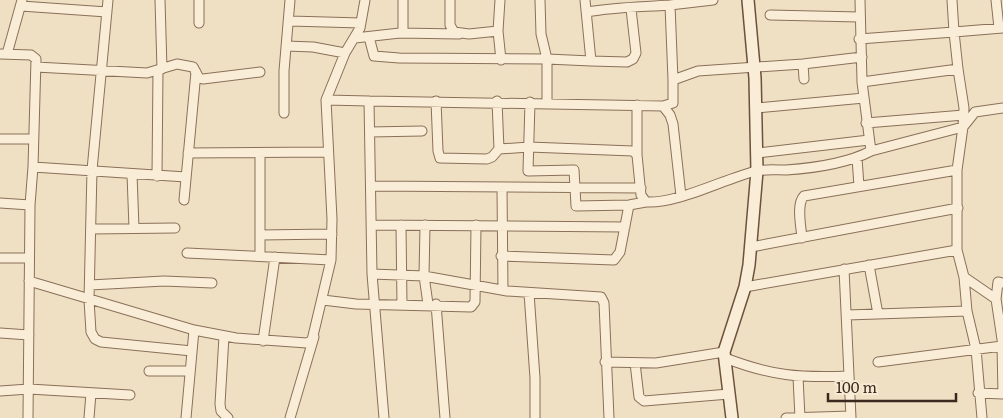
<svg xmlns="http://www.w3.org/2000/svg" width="1003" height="418" font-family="Literata,serif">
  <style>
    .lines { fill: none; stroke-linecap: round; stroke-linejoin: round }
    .street-casing { stroke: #8a7059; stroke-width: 11 }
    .secondary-casing { stroke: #6c513c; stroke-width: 14 }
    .street { stroke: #faedd7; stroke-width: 9 }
    .secondary { stroke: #faedd7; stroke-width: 11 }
  </style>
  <rect width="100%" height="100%" fill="#efdfc3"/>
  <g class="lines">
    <g class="street-casing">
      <path id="street" d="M108,0l-16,170 -3,130 2,32 4,7 6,3 91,9
        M160,0l2,69
        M199,0v23
        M450,0v25l4,7 15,2 29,-3
        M500,0l-2,31 3,29
        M860,0l2,82 9,69 92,-24 1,-19 -6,-39 -96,13
        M952,0l2,32 49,-4
        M996,0l3,28
        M21,6l86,6
        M587,12c28,-5 55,-5 83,-7
        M770,15l89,2
        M290,21l71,2
        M400,33l59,1
        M369,37l5,19 25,2 148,1 -6,-25 -1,-34
        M355,38l45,-5 3,-3v-30
        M859,39l95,-7 4,37
        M286,46l27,1 32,6 15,-25 5,-28
        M0,54l31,1 5,4 -3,108 -3,38 -2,213
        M7,54l15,-54
        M591,61l36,1 6,-3 3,-6 -5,-44
        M803,64l59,-7
        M36,67l111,6 30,-9 16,3 6,11 4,1 57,-7
        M673,80l-3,-75 43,-5
        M326,100l43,1
        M436,101l2,50 2,7 47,1 5,-2 7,-8
        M497,101l2,48 30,-2 104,4 4,4 4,40 5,7c31,2 78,-23 110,-31 9,-2 20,-1 30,-1 29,-2 60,-6 85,-19
        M530,102l-2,69 46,-1 2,36 53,-1 17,-3
        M547,103v-44l44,2 -6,-61
        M637,105v50
        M663,106l7,9 3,9 8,72
        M756,108l108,-10
        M1003,108l-28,4 -12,15 -6,43v80l7,27 32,22 7,47
        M284,113v-42l6,-71
        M866,123l98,-8
        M370,132l52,-1
        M0,139h32
        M188,153l140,-1
        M757,153l112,-13
        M857,158l2,28
        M33,167l153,10
        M132,174l2,54
        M157,176l1,-106
        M371,186l270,2
        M502,188l1,102
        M184,200l12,-128
        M0,203l30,2
        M371,225l254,2
        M401,225l1,80
        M425,225l-1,51 4,28
        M91,229l84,-1
        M260,235l72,-1
        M802,238c-1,-12 -6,-34 2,-42l153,-26
        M751,247l207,-39
        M187,253l144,7
        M260,256v-103
        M501,256l113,4 6,-8 9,-47
        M0,258h29
        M869,265l9,49
        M844,269l7,149
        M372,274l52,2 83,15 94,6 3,6 5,115
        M964,277l3,34 9,38 6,69
        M29,281l165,49 42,8 71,5 5,-3 19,-80 1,-41 -6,-119 19,-47
        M90,285l74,-4 48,2
        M745,287l212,-37
        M529,293l6,85v40
        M996,299l2,-17 5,1
        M323,300l33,4 115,3 4,-5 1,-77
        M436,304l9,114
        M847,315l120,-4
        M0,333l29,2
        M224,336l-4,68 1,7 7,7
        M263,341l12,-84
        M725,358c47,18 74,20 124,18
        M605,362l51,1 68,-11
        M878,362l124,-16 1,48
        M635,363l4,34 5,4 85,-7
        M149,371h41
        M798,377l2,41
        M0,391l29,-2 101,6
        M978,393l25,1
        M89,418l2,-25
        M186,418l8,-88
        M290,418l24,-81
        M384,418l-12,-144 -3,-173 294,5 10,-3v-23l25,-9 105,-7 1,15
        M786,418l65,-2"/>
    </g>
    <g class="secondary-casing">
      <path id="secondary" d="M732,418l-8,-66 21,-65 4,-22 8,-94 -2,-93 -7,-78"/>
    </g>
    <use href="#street" class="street"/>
    <use href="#secondary" class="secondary"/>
  </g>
  <path d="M828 393v8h128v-8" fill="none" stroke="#3a291e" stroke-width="2.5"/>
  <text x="836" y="393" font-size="15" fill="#3a291e" stroke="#f7ead3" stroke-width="4" paint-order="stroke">100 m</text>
</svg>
